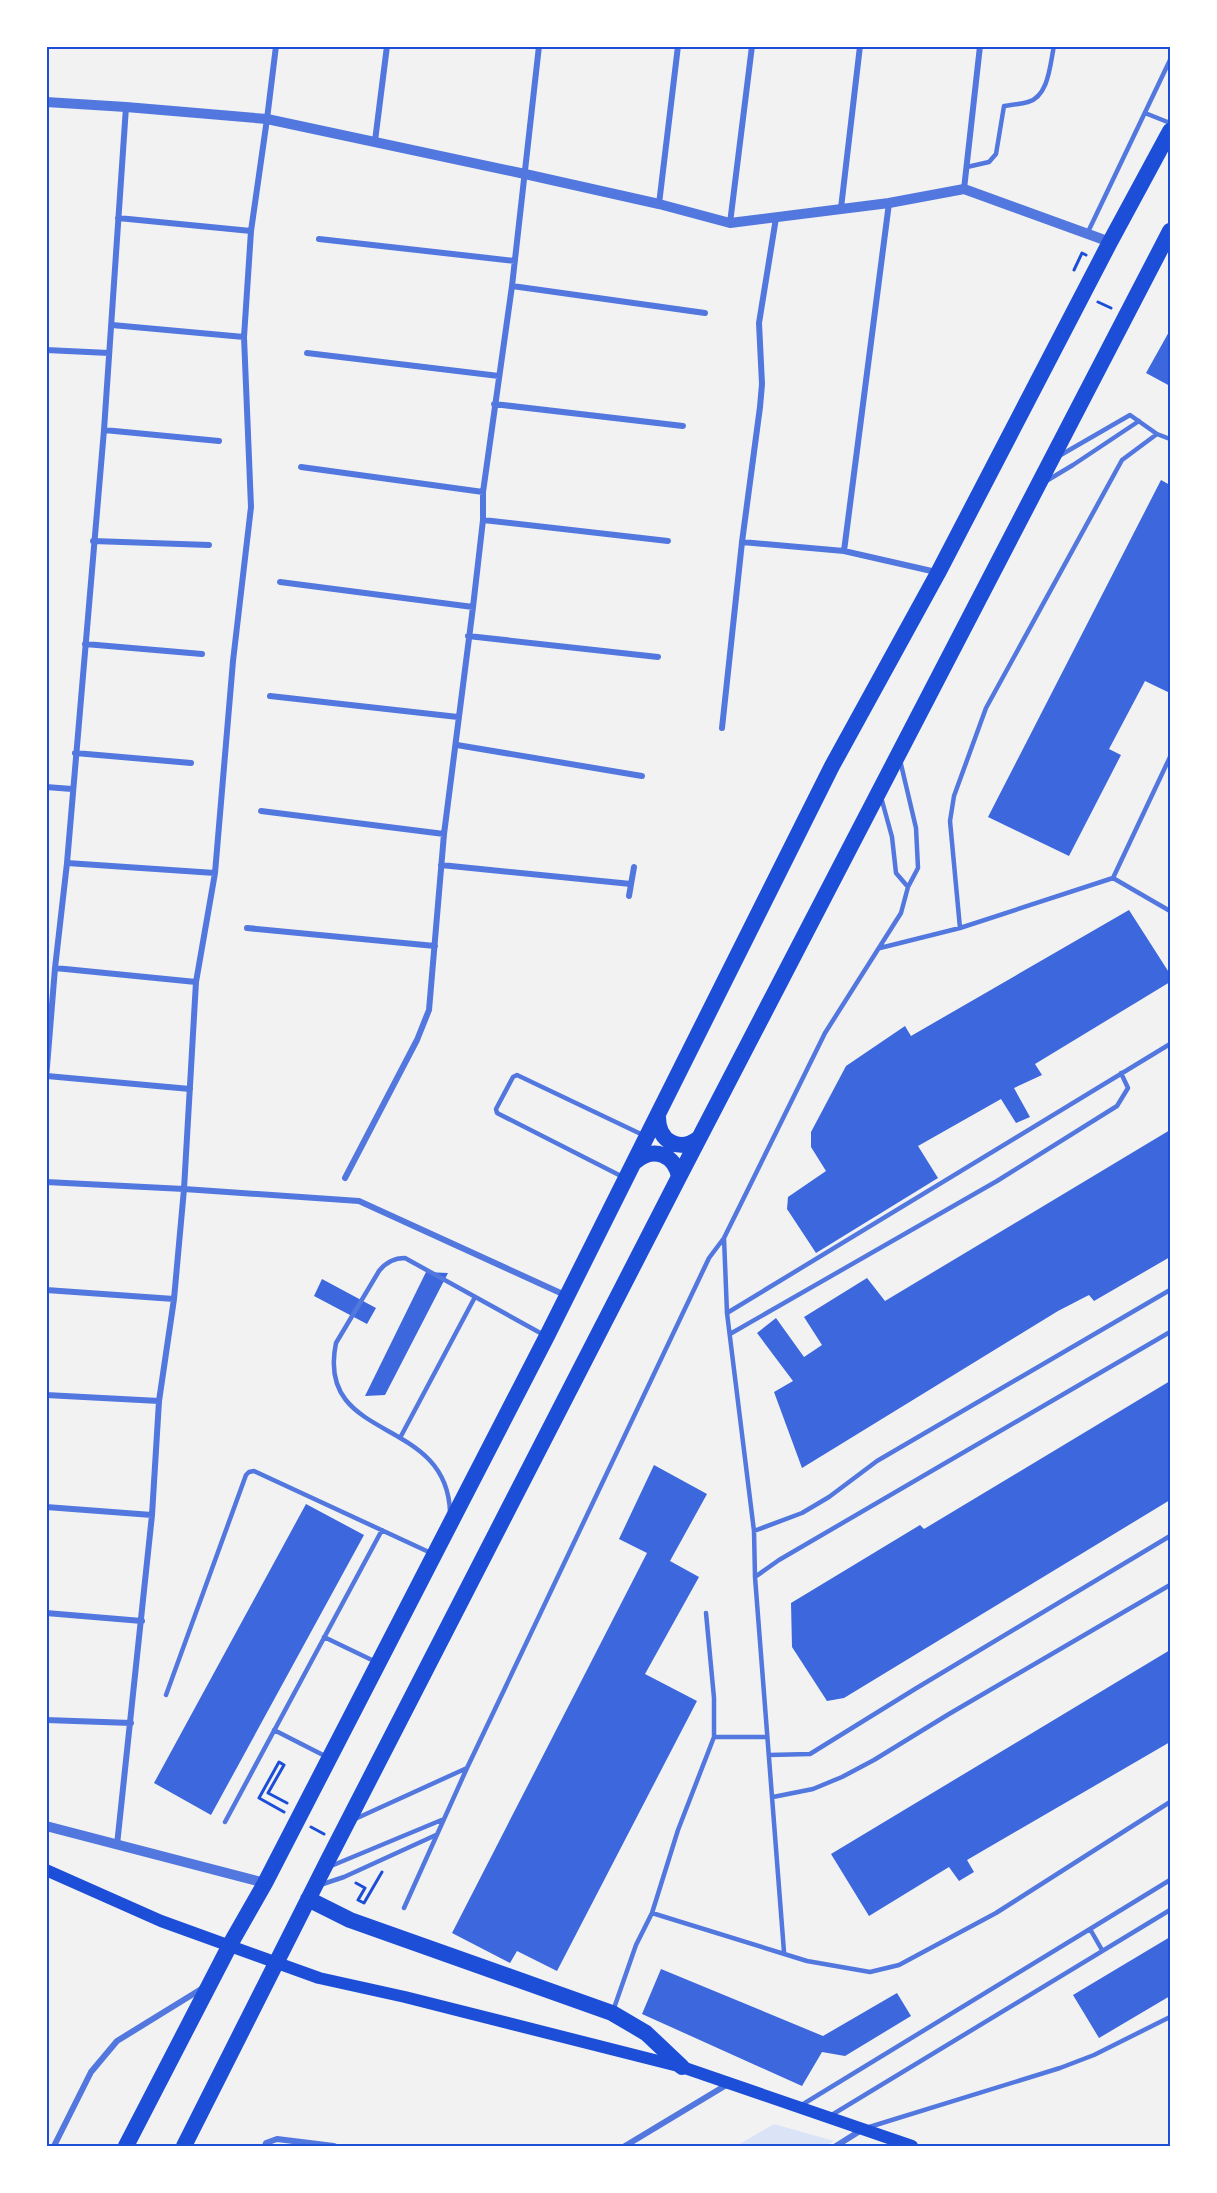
<svg xmlns="http://www.w3.org/2000/svg" width="1217" height="2193" font-family="'Fira Sans',sans-serif">
  <style>
    .green { fill: #dbe4f7 }
    .building { fill: #3d67dc }
    .lines { fill: none; stroke-linecap: round; stroke-linejoin: round }
    .path { stroke: #1d4ed8; stroke-width: 3 }
    .service { stroke: #5277de; stroke-width: 4.5 }
    .minor { stroke: #5277de; stroke-width: 6 }
    .tertiary { stroke: #5277de; stroke-width: 10 }
    .secondary { stroke: #1d4ed8; stroke-width: 12 }
    .trunk { stroke: #1d4ed8; stroke-width: 16 }
    .neatline { fill: none; stroke: #1d4ed8; stroke-width: 2 }
  </style>
  <rect width="100%" height="100%" fill="#f2f2f2"/>
  <path class="green" d="M774,2124l60,17 -9,5h-89z"/>
  <path class="building" d="M1170,330v56l-24,-13z
    M1161,480l9,5v208l-25,-12 -36,68 12,6 -52,101 -81,-39z
    M1129,910l41,64v8l-135,82 7,11 -28,13 16,29 -14,6 -15,-24 -83,47 20,32 -122,75 -29,-44 1,-12 38,-26 -15,-24v-15l35,-66 59,-40 6,10z
    M1170,1130v127l-76,44 -5,-6 -31,16 -256,157 -28,-76 19,-11 -36,-48 19,-15 28,39 18,-12 -18,-28 63,-39 18,23z
    M426,1272l22,1 -63,122 -20,1z
    M322,1279l54,29 -9,16 -53,-28z
    M1170,1381v119l-326,198 -17,3 -35,-54 -1,-44 129,-78 4,4z
    M654,1465l53,29 -37,67 29,16 -54,97 52,27 -140,270 -40,-20 -7,12 -58,-30 195,-380 -28,-14z
    M306,1504l58,31 -153,280 -57,-32z
    M1170,1650v92l-203,118 7,12 -15,9 -10,-14 -80,49 -38,-62z
    M1170,1937v59l-71,42 -26,-43z
    M661,1969l162,67 74,-43 14,23 -66,40 -23,-4 -20,34 -160,-72z"/>
  <g class="lines">
    <path class="path" d="M1074,270l8,-17 4,2
      M1098,302l13,6
      M284,1812l-25,-14 20,-36 5,3 -16,28 19,10
      M311,1827l13,7
      M356,1883l9,5 -7,12 6,3 18,-31"/>
    <path class="service" d="M1145,113l25,10
      M967,167l22,-5 7,-8 8,-48c8,-1 17,-2 24,-4 21,-6 22,-38 26,-56
      M1087,234l83,-174
      M1059,456l71,-41 27,19
      M1048,480l25,-15 66,-44
      M881,797l11,40 4,36 12,14
      M1113,878l57,33
      M960,928l-10,-107 4,-25 32,-88 136,-248 35,-26 13,5
      M880,948l80,-20 153,-50 57,-121
      M621,1176l-124,-63 -1,-4 17,-32 4,-2 126,60
      M724,1238l3,75 27,218 1,46 29,375
      M727,1313l443,-269
      M730,1334l267,-153 120,-75 11,-18 -7,-15
      M400,1438l75,-141
      M450,1512c-3,-98 -135,-68 -114,-169l43,-72c7,-9 15,-13 26,-13l139,77
      M754,1531l48,-18 27,-16 48,-36 293,-171
      M755,1577l24,-17 391,-228
      M324,1637l52,25
      M166,1695l80,-220 3,-3 5,-1 177,82
      M274,1730l51,26
      M714,1737h53
      M769,1755l41,-1 105,-65 255,-153
      M773,1797l40,-8 29,-12 32,-17 75,-46 221,-129
      M355,1819l112,-51
      M225,1822l157,-292
      M331,1866l113,-47
      M320,1885l24,-8 92,-42
      M404,1908l63,-140 242,-510 15,-20 101,-205 76,-120 7,-26 10,-19 -2,-40 -16,-68
      M652,1913l26,-83 36,-93v-39l-8,-85
      M1102,1950l-12,-21 80,-49
      M613,2011l23,-66 16,-32 155,48 63,11 29,-7 97,-52 174,-111
      M800,2106l290,-177
      M830,2116l340,-206
      M866,2128l194,-60 34,-13 76,-38"/>
    <path class="minor" d="M375,141l12,-95
      M964,189l16,-143
      M659,204l19,-158
      M841,208l19,-162
      M118,218l133,13
      M730,223l22,-177
      M319,239l196,22
      M512,286l193,27
      M112,325l132,12
      M46,350l63,3
      M307,353l192,23
      M494,404l189,22
      M104,430l115,11
      M301,467l182,25
      M483,520l185,21
      M93,541l116,4
      M742,542l102,9 92,21
      M844,551l45,-348
      M280,582l193,25
      M468,636l190,21
      M85,644l117,10
      M270,696l188,21
      M722,728l20,-186 18,-135 2,-23 -3,-61 17,-105
      M457,745l185,31
      M75,753l116,10
      M46,787l26,2
      M261,811l183,23
      M67,863l148,10
      M441,865l190,19
      M629,896l5,-29
      M247,928l188,18
      M55,968l141,14
      M47,1076l143,13
      M46,1079l9,-111 12,-105 37,-433 22,-323
      M345,1178l72,-138 12,-30 15,-176 29,-227 10,-87v-28l29,-206 27,-240
      M46,1182l138,7 175,12 206,94
      M46,1290l128,9
      M46,1395l113,6
      M46,1507l106,8
      M46,1613l96,8
      M46,1720l85,3
      M117,1845l35,-330 7,-114 15,-102 10,-110 12,-207 19,-109 18,-212 18,-154 -7,-170 7,-106 16,-112 9,-73
      M54,2146l37,-74 26,-31 86,-53
      M265,2146l1,-3 11,-4 57,7
      M625,2146l103,-62
      M836,2146l27,-17"/>
    <path class="tertiary" d="M46,102l80,5 141,12 258,55 134,30 71,19 159,-20 75,-14 146,53
      M46,1826l219,57"/>
    <path class="secondary" d="M46,1870l115,51 158,57 86,19 277,70 230,79"/>
    <path class="trunk" d="M658,1117c0,25 22,36 41,21
      M636,1161c18,-15 39,-6 43,16
      M308,1899l42,21 262,93 34,20 36,34
      M126,2146l106,-205 33,-58 282,-547 285,-570 106,-193 172,-331 60,-111
      M184,2146l143,-284 352,-685 491,-946"/>
  </g>
  <rect width="1217" height="2193" fill="none" stroke="#ffffff" stroke-width="96"/>
  <rect x="48" y="48" width="1121" height="2097" class="neatline"/>
</svg>
